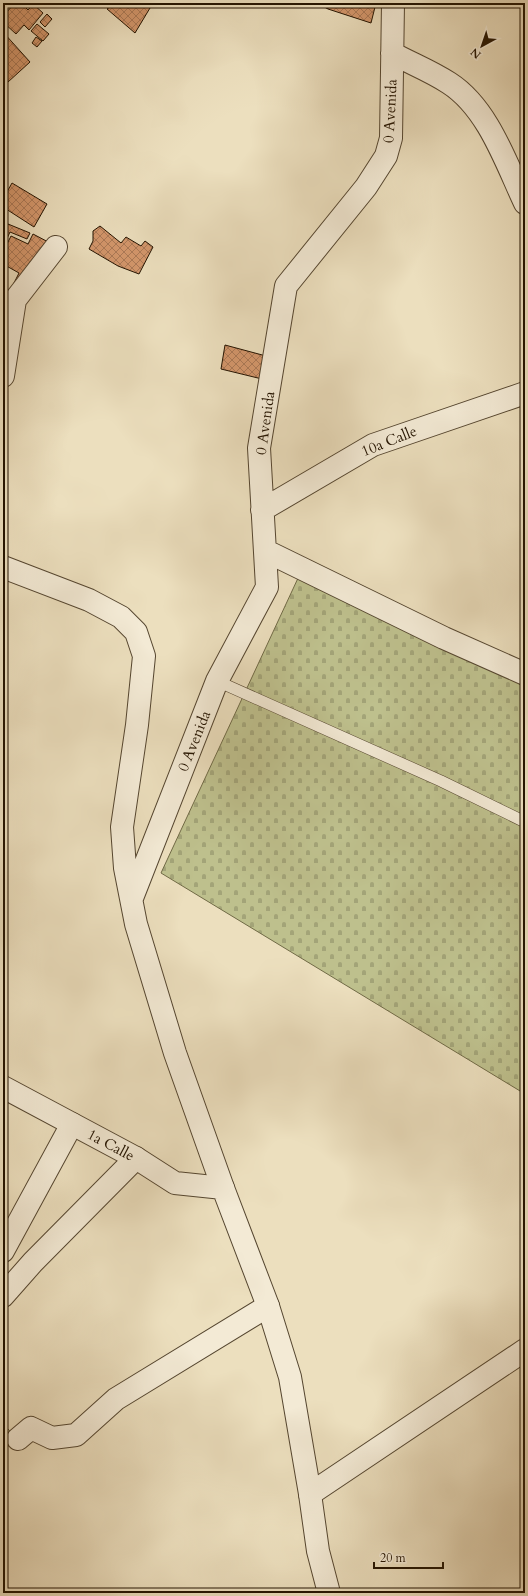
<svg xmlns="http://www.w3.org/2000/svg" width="528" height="1596" font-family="Cardo,serif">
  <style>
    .cemetery { fill: url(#cemetery-stones); stroke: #706a46 }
    .green { fill: #bec08d; stroke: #706a46 }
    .building { fill: url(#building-cross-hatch); stroke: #231300 }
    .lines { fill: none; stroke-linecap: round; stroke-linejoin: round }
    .service-casing { stroke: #554630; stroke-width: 12 }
    .minor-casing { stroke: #554630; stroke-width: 24 }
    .tertiary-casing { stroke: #554630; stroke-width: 24 }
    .service { stroke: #f3ead5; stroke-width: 11 }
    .minor { stroke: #f3ead5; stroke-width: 22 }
    .tertiary { stroke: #f3ead5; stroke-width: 22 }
    .labels { text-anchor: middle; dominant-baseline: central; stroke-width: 4; stroke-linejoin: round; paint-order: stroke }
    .street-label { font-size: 15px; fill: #231300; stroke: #f3ead5 }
  </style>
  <defs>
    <pattern id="cemetery-stones" width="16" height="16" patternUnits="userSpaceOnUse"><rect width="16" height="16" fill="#bec08d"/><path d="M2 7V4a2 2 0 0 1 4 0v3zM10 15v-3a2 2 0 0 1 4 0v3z" fill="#a3a478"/></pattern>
    <pattern id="building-cross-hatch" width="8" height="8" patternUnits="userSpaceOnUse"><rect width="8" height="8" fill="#d3966b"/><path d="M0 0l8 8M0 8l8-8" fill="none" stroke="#ab7956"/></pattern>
  </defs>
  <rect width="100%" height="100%" fill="#ecdfbe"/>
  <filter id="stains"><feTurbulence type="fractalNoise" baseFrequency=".005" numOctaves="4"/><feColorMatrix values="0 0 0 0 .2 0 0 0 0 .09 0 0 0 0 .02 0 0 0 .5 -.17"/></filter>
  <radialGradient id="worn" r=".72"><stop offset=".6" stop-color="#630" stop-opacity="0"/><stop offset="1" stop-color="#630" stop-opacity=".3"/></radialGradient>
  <path class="cemetery" d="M299,576l226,106v412l-364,-221z"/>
  <path class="green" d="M3,1424l15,15 -15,11z"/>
  <path class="building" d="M15,3h6l7,7 5,-6 10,9 -14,17 -5,-5 -8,9 -13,-12v-8l1,1z
    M115,3h38l-18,30 -28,-24z
    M317,3h59l-5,20 -43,-14z
    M47,14l5,5 -7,8 -5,-5z
    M37,24l12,10 -6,7 -12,-10z
    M3,32l27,30 -22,20 -5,-6z
    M36,37l6,4 -5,6 -5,-4z
    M12,183l35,21 -13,23 -31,-20v-8z
    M8,224l22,9 -3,6 -17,-7 -7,15v-17l2,1z
    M100,226l21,17 5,-6 15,9 4,-5 8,6 -14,27 -21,-8 -29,-17 4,-8v-10z
    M33,234l19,10 -31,42 -7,-3 5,-10 -16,-9v-12l8,-16 17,8z
    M225,345l41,11 -4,23 -41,-10z"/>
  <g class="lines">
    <g class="service-casing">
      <path id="service" d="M217,681l224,100 84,41"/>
    </g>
    <g class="minor-casing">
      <path id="minor" d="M392,53c18,10 39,18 57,30 39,25 57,80 76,120
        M3,376l12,-76 41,-53
        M262,510l111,-65 152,-52
        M266,551l178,87 81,36
        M3,567l86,33 32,17 15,15 8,24 -7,69 -15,102 3,41 11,56 39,129 48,135
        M132,898l85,-217 50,-94 -8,-139 27,-162 80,-99 20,-31 5,-18 2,-135
        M3,1251l69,-127
        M3,1296l30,-34 103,-104
        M18,1439l13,-11 21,10 24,-3 40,-36 152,-93
        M310,1494l215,-144"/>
    </g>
    <g class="tertiary-casing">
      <path id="tertiary" d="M3,1087l133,71 39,25 48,5 45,118 22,71 20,117 8,57 11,42"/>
    </g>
    <use href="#service" class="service"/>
    <use href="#minor" class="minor"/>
    <use href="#tertiary" class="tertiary"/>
  </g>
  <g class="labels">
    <g class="street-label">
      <text transform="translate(390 111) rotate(-87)">0 Avenida</text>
      <text transform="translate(265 423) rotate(-82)">0 Avenida</text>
      <text transform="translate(389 441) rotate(-22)">10a Calle</text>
      <text transform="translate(194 741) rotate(-68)">0 Avenida</text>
      <text transform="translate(111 1145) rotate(28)">1a Calle</text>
    </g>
  </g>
  <rect width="528" height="1596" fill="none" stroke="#ecdfbe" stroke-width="16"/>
  <rect x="4" y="4" width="520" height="1588" fill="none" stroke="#231300" stroke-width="2"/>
  <rect x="8" y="8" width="512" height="1580" fill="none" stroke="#231300"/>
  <g transform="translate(482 46) rotate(220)" stroke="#f3ead5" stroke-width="3" paint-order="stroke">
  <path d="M0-3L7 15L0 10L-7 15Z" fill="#231300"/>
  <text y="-6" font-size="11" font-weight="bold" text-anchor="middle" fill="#231300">N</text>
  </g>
  <path d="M374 1562v6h69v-6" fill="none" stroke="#231300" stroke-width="2"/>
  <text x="380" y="1562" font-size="12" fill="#231300" stroke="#f3ead5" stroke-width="3" paint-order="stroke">20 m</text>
  <rect width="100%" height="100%" filter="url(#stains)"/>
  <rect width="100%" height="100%" fill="url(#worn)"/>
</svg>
